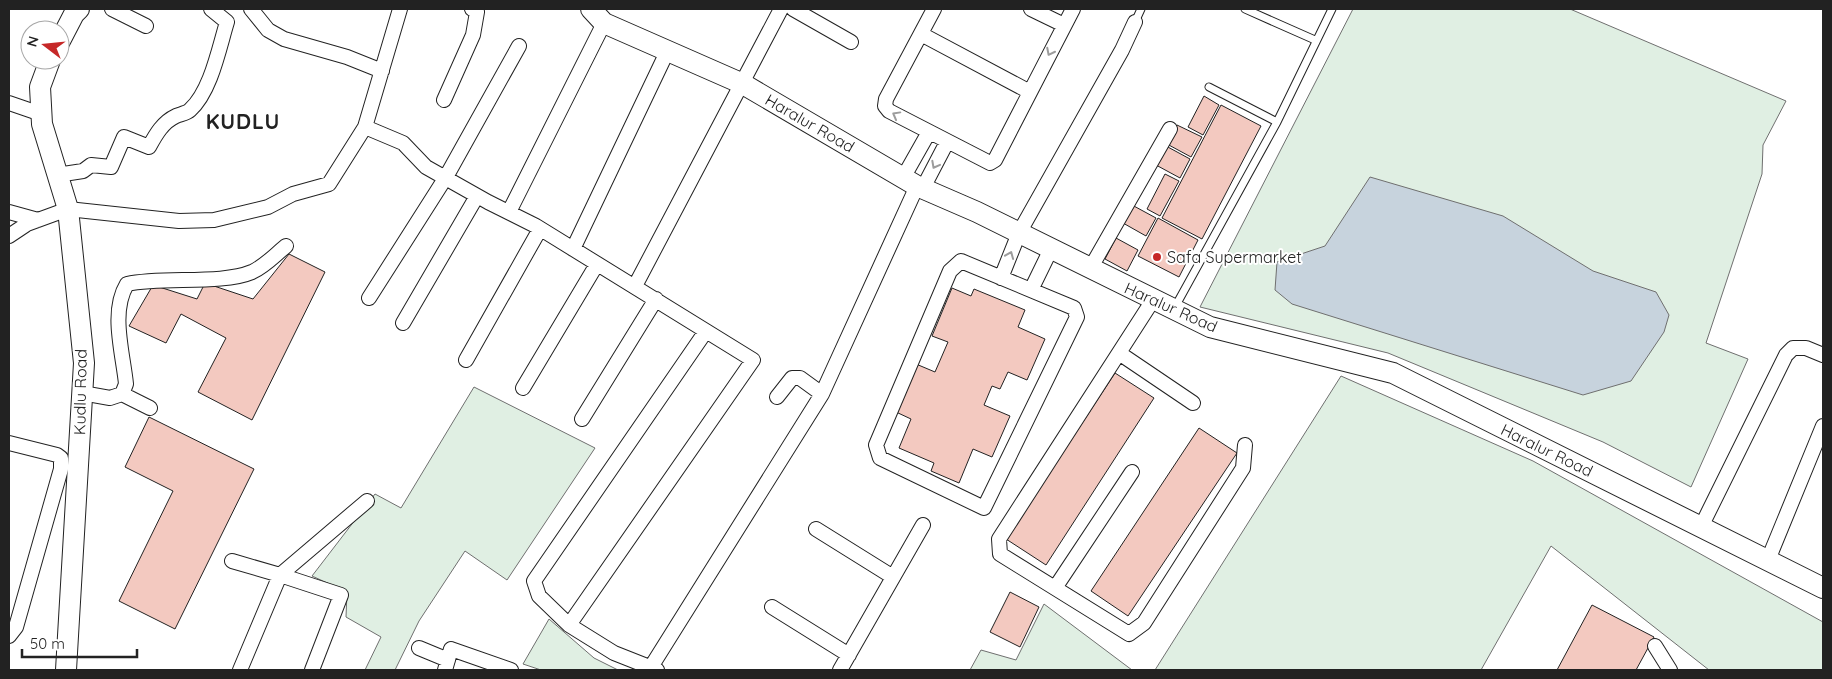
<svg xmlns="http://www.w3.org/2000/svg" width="1832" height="679" font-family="Quicksand,sans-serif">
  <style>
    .green { fill: #e0efe3; stroke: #6f6f6f }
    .water { fill: #c7d3dd; stroke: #6f6f6f }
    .building { fill: #f3c9c0; stroke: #222 }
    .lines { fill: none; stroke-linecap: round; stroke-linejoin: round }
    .lane-casing { stroke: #222; stroke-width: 9 }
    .street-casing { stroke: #222; stroke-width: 16 }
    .secondary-casing { stroke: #222; stroke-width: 22 }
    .lane { stroke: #fff; stroke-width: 7 }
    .street { stroke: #fff; stroke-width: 14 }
    .secondary { stroke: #fff; stroke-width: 20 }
    .oneway { stroke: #9c9c9c }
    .poi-dot { fill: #c62828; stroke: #fff; stroke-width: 2 }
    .labels { text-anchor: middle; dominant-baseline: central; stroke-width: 4; stroke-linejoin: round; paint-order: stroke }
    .street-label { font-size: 16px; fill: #222; stroke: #fff }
    .poi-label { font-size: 16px; fill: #222; stroke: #fff; text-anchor: start }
    .district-label { font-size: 21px; font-weight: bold; letter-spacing: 1px; fill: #222; stroke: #fff }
  </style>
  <rect width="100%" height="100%" fill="#fff"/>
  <path class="green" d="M1353,9h217l216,92 -23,44 -1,29 -56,169 42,16 -57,128 -88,-45 -215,-89 -188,-46z
    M1341,376l192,85 290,161v48h-114l-158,-124 -70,124h-326z
    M474,387l121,61 -88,132 -42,-29 -46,70 -24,49h-30l16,-33 -35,-20 1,-25 -35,-16 63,-82 26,14z
    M1044,604l88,66h-162l11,-20 35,10z
    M549,619l45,39 24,12h-77l-18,-6z"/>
  <path class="water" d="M1370,177l133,39 90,55 63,21 13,23 -5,17 -33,49 -48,14 -291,-91 -17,-14 2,-28 48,-16z"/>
  <path class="building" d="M1204,96l15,9 -16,30 -15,-8z
    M1221,105l40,21 -59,113 -40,-21z
    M1177,125l25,12 -11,20 -24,-13z
    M1166,146l24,13 -10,19 -24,-13z
    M1165,174l14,7 -19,35 -13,-7z
    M1132,205l24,13 -10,18 -23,-13z
    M1158,218l40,22 -19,37 -41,-21z
    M1116,238l22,12 -11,21 -22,-12z
    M289,254l36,18 -73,148 -54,-28 28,-54 -45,-24 -15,29 -37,-17 24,-41 44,14 8,-16 48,16z
    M952,288l19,8 3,-7 51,21 -7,17 27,12 -18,41 -19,-8 -8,17 -8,-3 -8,19 26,11 -18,41 -19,-8 -14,34 -28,-12 3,-8 -35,-15 12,-29 -15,-7 20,-48 19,8 13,-30 -16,-6z
    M1115,373l39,25 -108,167 -40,-26z
    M149,417l105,52 -79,160 -56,-28 54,-110 -48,-24z
    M1199,428l38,25 -109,163 -37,-25z
    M1010,592l29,15 -19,40 -30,-15z
    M1592,605l62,32 -18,33h-79z"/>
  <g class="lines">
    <g class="lane-casing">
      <path id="lane" d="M1245,9l70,31
        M1135,22l6,-13
        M1209,87l68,35
        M1175,307l102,-185 55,-113"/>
    </g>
    <g class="street-casing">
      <path id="street" d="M112,9l34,17
        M251,9l17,21 16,9 63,18 35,14
        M793,9l58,33
        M934,9l-48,90 -1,7 4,5 101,52 5,-3 78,-151
        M1031,9l33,16
        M921,34l109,58
        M444,100l29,-65 4,-23 -5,-3
        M9,103l32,11
        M365,127l38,16 23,24 62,35 48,24 217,134 -184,265
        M57,175l26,-4 8,-6 20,2 13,-30 25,10c7,-13 14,-25 27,-31 5,-2 11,-3 14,-6 21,-19 29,-62 37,-88l-16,-13
        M903,178l26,-46
        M923,188l24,-46
        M9,212l29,8
        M509,212l95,-189
        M9,236l18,-12 41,-15 111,12 35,-1 54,-13 25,-13 36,-10 36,-57 35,-118
        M573,249l94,-197
        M961,261l113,47 3,9 -93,191 -104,-50 -4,-13 74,-174z
        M1090,269l80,-140
        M1001,278l18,-45 103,-183 13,-28
        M635,286l146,-277
        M1031,290l20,-41
        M369,298l77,-121 73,-131
        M1153,300l-154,239 1,15 129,80 15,-11 99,-155 2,-23
        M403,323l74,-127
        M1119,353l74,50
        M466,360l74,-131
        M523,388l74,-124
        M82,393l28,5 12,-4 4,-10c-3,-31 -16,-72 1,-100 36,-8 94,1 125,-12 13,-6 23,-17 34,-26
        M122,394l28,14
        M777,397l15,-19h8l22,16
        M582,419l74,-120
        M9,443l48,12 4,3v11l-45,158 -7,9
        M1701,527l85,-172 7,-7h13l17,7
        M816,529l77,48
        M1768,560l55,-134
        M232,561l48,14 87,-74
        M1055,588l77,-116
        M772,607l77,48
        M1655,646l15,24
        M419,648l29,12
        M651,667l171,-273 95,-208
        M240,670l40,-95 61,20 -29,75
        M445,670l6,-21 60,21
        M657,670l-43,-17 -45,-28 -30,-29 -5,-15 172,-250
        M840,670l83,-145"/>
    </g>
    <g class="secondary-casing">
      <path id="secondary" d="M591,9l13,14 139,61 174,102 60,26 233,115 183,46 430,215
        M60,41l14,-27 5,-5
        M50,60l-10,27 2,37 26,85 16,154 -18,307"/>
    </g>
    <use href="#lane" class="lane"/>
    <use href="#street" class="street"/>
    <use href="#secondary" class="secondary"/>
  </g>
  <defs><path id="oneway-chevron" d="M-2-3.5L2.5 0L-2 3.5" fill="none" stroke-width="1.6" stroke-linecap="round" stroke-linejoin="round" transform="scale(1.25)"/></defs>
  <g class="oneway">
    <use href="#oneway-chevron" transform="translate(1050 52) rotate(117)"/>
    <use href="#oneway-chevron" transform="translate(896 115) rotate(-151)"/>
    <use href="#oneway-chevron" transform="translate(935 165) rotate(118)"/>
    <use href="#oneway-chevron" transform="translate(1010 255) rotate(-68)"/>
  </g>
  <circle class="poi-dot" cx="1157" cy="257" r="5"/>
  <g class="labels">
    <g class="street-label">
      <text transform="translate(810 123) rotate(30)">Haralur Road</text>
      <text transform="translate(1171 307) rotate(24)">Haralur Road</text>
      <text transform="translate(80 392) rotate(-89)">Kudlu Road</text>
      <text transform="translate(1547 450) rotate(26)">Haralur Road</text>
    </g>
    <g class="poi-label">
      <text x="1167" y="257">Safa Supermarket</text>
    </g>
    <g class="district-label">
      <text x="243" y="121">KUDLU</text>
    </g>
  </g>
  <rect width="1832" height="679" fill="none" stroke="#222222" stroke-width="20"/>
  <g transform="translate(45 45) rotate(286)"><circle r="24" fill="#ffffff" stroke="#a7a7a7"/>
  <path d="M0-4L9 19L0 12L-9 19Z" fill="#c62828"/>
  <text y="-8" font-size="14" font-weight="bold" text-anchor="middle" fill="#222222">N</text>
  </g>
  <path d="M22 649v8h115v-8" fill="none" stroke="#222222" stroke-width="2.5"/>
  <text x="30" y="649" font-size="15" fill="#222222" stroke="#ffffff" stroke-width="4" paint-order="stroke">50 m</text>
</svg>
